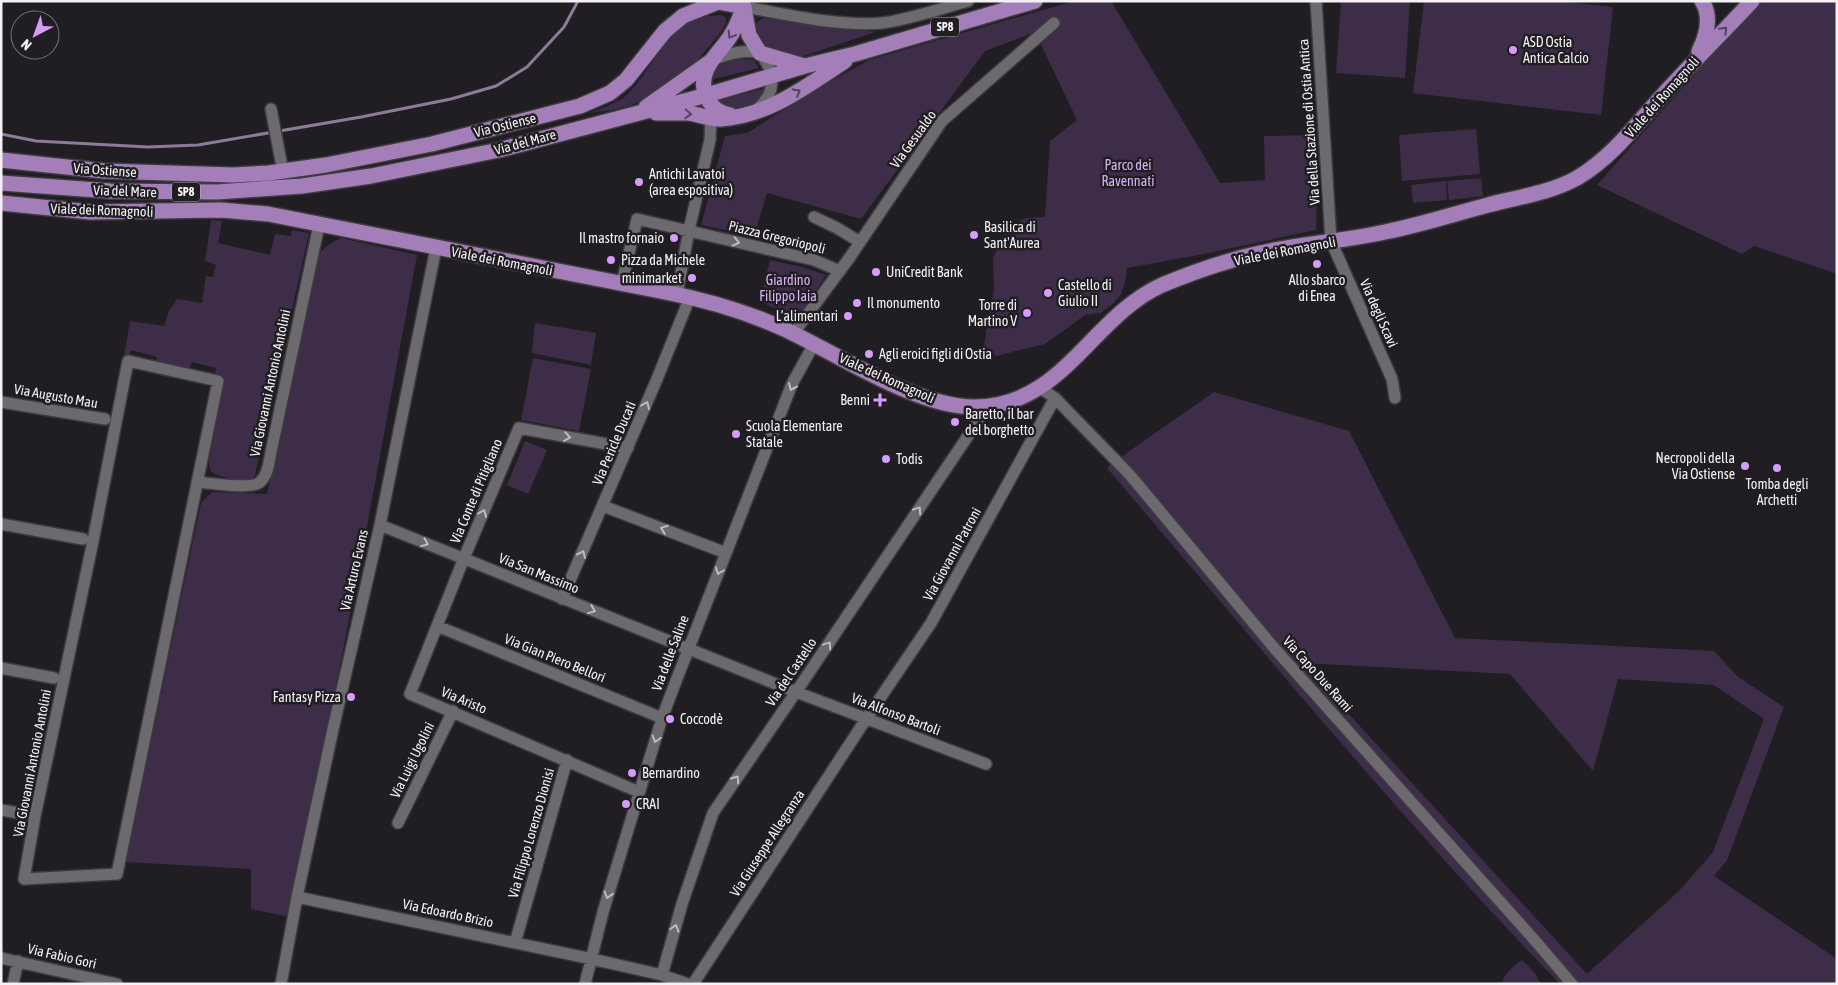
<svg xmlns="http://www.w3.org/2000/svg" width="1838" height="985" font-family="'Asap Condensed',sans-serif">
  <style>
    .green { fill: #3e2d49; fill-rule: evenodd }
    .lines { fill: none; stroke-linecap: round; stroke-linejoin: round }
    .stream { stroke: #8d7b98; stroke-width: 3 }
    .minor-casing { stroke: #3d3b3e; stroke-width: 14 }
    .major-casing { stroke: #3d3b3e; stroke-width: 18 }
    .minor { stroke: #6d6a6f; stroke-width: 11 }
    .major { stroke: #a47eb9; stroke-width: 15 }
    .oneway { stroke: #55445e }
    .oneway2 { stroke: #bdbbbf }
    .poi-dot { fill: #d79bf9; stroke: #201e22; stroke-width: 2 }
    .labels { text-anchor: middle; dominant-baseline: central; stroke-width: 5; stroke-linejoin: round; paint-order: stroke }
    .shield { fill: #201e22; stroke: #b4b2b5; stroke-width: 1 }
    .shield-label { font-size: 12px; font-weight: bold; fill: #f3f1f4 }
    .poi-label { font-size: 14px; fill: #f3f1f4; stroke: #201e22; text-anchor: start }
    .street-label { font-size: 14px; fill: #f3f1f4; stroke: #201e22 }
    .park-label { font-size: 14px; fill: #dab1f4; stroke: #201e22 }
  </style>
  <rect width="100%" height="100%" fill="#201e22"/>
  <path class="green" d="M1074,1h37l109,182 45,-3 -1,-44 54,-1 -2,95 -112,24 -77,14 -2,14 -4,12 -9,11 -12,8 -15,2 -40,29 -49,12 -12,-11 10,-56 -1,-31 8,-16 16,-20 9,-4 19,-1 5,-76 27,-21 -42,-88 -50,19 -124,168 -94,-26 -13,43 -53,-11 24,-89 22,-3 70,-44 52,-29z
    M1341,1h69l-5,77 -69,-5z
    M1424,1h136l53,6 -12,108 -188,-22z
    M1759,1h78v273l-83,-28 -12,8 -145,-69z
    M720,15l6,2v5l-3,7c-27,35 -50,60 -92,76 -13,5 -29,6 -43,8 14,-5 28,-9 39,-18 23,-22 40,-68 70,-77 7,-2 16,-2 23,-3z
    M766,17l6,1 103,14 -74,25c-4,0 -9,2 -12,2 -15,-3 -37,-22 -32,-37z
    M740,59l14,1 5,8 -49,12c1,-14 18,-19 30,-21z
    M763,89l-1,9c-17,13 -30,15 -48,3z
    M1476,129l4,45 -78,7 -3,-46z
    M1481,178l2,18 -34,4 -2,-19z
    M1446,181l1,19 -34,3 -2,-18z
    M211,220l11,1 -4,22 52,12 5,-21 16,2 1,-6 17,3 -54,242 -3,5c-8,1 -35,-3 -40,-8 -3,-3 -3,-7 -3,-11l16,-81 -10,-5 1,-7 -24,-6 -3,8 -34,-6 2,-7 -26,-7 -3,6h-4l6,-35 34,5 5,-15 8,-12 25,4 4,-27 7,1 3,-12 -11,-4z
    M341,238l76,17 -57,309 -70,353 -39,-8v-40l-125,-7 75,-359 11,-11 55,2 49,-233c4,-12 14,-18 25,-23z
    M770,260l32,7 24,8 -29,45 -37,-19z
    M535,323l61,10 -5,32 -59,-12z
    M533,358l58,11 -12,62 -58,-11z
    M1214,392l135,39 106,207 259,13 24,26 46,30 -57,153 -13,16 123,83v25h-277c-159,-164 -304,-342 -453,-516l14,-11zM1302,663l208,11 83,97 25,-92 96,6 50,34 -51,133 -34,39 -92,83z
    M525,441l22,9 -19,44 -21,-9z
    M1522,960l13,13 6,11h-39c2,-11 11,-17 20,-24z"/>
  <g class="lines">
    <path class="stream" d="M1,134l35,7 112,6 50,-2 163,-28 90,-18 45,-13 31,-19 37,-40 14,-26"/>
    <g class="minor-casing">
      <path id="minor" d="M745,1l-1,6c43,7 94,20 138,16 29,-4 58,-14 86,-22
        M1316,1l15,240 61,138 3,19
        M712,60c16,-6 32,-11 48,-7 16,20 17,40 -4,57
        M271,109l12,63
        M814,217l23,11 23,14
        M622,283l15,-64 177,41 26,11
        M677,294l12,-64 21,-90 1,-28
        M793,334l57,-77 92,-136 112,-98
        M128,361l90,20 -101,493 -93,5 11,-63 58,-275z
        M1040,388l15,10 75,77 145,174 263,295 34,40
        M1,402l104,17
        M628,448l-109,-20 -55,130 -54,136 229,98
        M197,482c13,1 55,8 63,0 8,-7 9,-20 11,-30l48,-227
        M603,506l123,47
        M1,524l82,15
        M380,525l416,167 190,72
        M562,599l95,-220 33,-82
        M437,626l225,92
        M1,668l53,10
        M1,810l24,4
        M398,823l55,-112
        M297,897l295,62 70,16 26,9
        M515,943l52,-183
        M1,958l116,26
        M662,975l20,-71 31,-91 83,-121 192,-286
        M13,984l5,-23
        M281,984l16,-87 36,-168 47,-204 56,-277
        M585,984l18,-72 59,-194 14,-37 116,-297 22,-40
        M693,984l173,-265 65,-96 124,-225"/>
    </g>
    <g class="major-casing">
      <path id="major" d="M744,8l5,27 11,18 44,13
        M1699,51c8,-16 13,-34 3,-50
        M646,107l65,-46
        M656,113c10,0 21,0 31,0 12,1 21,6 34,6 47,-3 86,-33 124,-58
        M730,115c-22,-4 -33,-28 -22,-48 6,-12 16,-20 23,-32 6,-9 9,-19 13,-28
        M1,160l103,11 129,4 36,-2 57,-8 106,-21 148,-38 30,-13 16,-13 39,-49 18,-15 35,-14 26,5
        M1,183l109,8 107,1 85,-6 69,-10 128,-26 208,-55 98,-29 50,-12 180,-53
        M1,203l89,9 131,-2 47,4 397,78c41,8 82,20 119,37 54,25 130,77 189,78 89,1 118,-90 189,-122 36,-15 74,-28 113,-35 36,-7 74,-10 110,-18 35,-7 69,-18 103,-27 30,-8 62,-12 89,-27 34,-20 59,-53 85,-82 29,-32 60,-63 90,-95"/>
    </g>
    <use href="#minor" class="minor"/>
    <use href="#major" class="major"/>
  </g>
  <defs><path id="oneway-chevron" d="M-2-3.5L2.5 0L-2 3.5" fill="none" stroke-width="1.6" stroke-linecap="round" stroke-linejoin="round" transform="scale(1.25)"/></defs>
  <g class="oneway">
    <use href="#oneway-chevron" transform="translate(1724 30) rotate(-46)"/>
    <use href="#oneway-chevron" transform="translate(731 35) rotate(121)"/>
    <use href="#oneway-chevron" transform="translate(797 92) rotate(-31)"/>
    <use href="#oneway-chevron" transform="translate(688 114) rotate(3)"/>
  </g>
  <g class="oneway2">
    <use href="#oneway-chevron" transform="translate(736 242) rotate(14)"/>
    <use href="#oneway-chevron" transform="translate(792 387) rotate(114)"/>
    <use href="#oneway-chevron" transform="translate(646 405) rotate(-67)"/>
    <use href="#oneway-chevron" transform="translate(567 437) rotate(10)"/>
    <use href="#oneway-chevron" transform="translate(918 510) rotate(-56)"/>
    <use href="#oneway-chevron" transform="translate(483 513) rotate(-67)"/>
    <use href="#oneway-chevron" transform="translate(664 529) rotate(-159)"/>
    <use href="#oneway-chevron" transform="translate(425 543) rotate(22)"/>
    <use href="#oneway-chevron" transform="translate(582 554) rotate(-66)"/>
    <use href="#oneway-chevron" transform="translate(719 571) rotate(111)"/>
    <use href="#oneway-chevron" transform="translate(592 610) rotate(22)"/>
    <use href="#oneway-chevron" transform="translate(828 645) rotate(-56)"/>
    <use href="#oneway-chevron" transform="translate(656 739) rotate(106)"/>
    <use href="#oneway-chevron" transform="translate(736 779) rotate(-55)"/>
    <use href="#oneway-chevron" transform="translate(608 895) rotate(107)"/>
    <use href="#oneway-chevron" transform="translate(675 928) rotate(-74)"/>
  </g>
  <g class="poi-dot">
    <circle cx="1513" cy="50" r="5"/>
    <circle cx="639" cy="182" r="5"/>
    <circle cx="974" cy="235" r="5"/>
    <circle cx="674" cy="238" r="5"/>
    <circle cx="611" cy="260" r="5"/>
    <circle cx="1317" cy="264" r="5"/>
    <circle cx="876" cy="272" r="5"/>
    <circle cx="692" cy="278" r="5"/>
    <circle cx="1048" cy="293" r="5"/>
    <circle cx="857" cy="303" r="5"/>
    <circle cx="1027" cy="313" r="5"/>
    <circle cx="848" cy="316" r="5"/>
    <circle cx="869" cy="354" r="5"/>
    <path d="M877.5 392.5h5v5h5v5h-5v5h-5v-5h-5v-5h5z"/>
    <circle cx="955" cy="422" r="5"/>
    <circle cx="736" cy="434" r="5"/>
    <circle cx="886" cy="459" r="5"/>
    <circle cx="1745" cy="466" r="5"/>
    <circle cx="1777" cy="468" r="5"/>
    <circle cx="351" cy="697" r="5"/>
    <circle cx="670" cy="719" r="5"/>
    <circle cx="632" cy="773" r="5"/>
    <circle cx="626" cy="804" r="5"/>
  </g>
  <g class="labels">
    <g class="shield">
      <rect x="931" y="17.5" width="28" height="19" rx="4"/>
      <rect x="172" y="182.5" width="28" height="19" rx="4"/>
    </g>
    <g class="shield-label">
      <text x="945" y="27">SP8</text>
      <text x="186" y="192">SP8</text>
    </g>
    <g class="poi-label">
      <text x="1523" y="42">ASD Ostia<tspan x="1523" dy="16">Antica Calcio</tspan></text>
      <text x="649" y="174">Antichi Lavatoi<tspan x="649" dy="16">(area espositiva)</tspan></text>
      <text x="984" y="227">Basilica di<tspan x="984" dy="16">Sant'Aurea</tspan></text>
      <text x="664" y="238" text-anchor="end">Il mastro fornaio</text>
      <text x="621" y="260">Pizza da Michele</text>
      <text x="886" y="272">UniCredit Bank</text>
      <text x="682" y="278" text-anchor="end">minimarket</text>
      <text x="1317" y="280" text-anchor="middle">Allo sbarco<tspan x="1317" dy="16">di Enea</tspan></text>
      <text x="1058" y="285">Castello di<tspan x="1058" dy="16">Giulio II</tspan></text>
      <text x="867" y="303">Il monumento</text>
      <text x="1017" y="305" text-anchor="end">Torre di<tspan x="1017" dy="16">Martino V</tspan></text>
      <text x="838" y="316" text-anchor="end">L’alimentari</text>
      <text x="879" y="354">Agli eroici figli di Ostia</text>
      <text x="870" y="400" text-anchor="end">Benni</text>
      <text x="965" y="414">Baretto, il bar<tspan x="965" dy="16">del borghetto</tspan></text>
      <text x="746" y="426">Scuola Elementare<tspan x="746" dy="16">Statale</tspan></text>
      <text x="1735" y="458" text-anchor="end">Necropoli della<tspan x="1735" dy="16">Via Ostiense</tspan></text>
      <text x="896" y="459">Todis</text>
      <text x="1777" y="484" text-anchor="middle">Tomba degli<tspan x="1777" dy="16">Archetti</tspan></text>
      <text x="341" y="697" text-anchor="end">Fantasy Pizza</text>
      <text x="680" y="719">Coccodè</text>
      <text x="642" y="773">Bernardino</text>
      <text x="636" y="804">CRAI</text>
    </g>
    <g class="street-label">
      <text transform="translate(1662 97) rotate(-48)">Viale dei Romagnoli</text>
      <text transform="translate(1309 122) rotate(-94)">Via della Stazione di Ostia Antica</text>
      <text transform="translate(505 125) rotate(-14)">Via Ostiense</text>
      <text transform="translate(913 139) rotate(-54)">Via Gesualdo</text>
      <text transform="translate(525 142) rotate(-15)">Via del Mare</text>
      <text transform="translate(105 170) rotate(4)">Via Ostiense</text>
      <text transform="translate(125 191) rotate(2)">Via del Mare</text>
      <text transform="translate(102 210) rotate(2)">Viale dei Romagnoli</text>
      <text transform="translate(777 237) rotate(14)">Piazza Gregoriopoli</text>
      <text transform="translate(1285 251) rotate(-11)">Viale dei Romagnoli</text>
      <text transform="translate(502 261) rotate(11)">Viale dei Romagnoli</text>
      <text transform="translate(1379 313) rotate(66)">Via degli Scavi</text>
      <text transform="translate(887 378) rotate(24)">Viale dei Romagnoli</text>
      <text transform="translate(270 383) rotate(-78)">Via Giovanni Antonio Antolini</text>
      <text transform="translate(56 396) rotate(10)">Via Augusto Mau</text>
      <text transform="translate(614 443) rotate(-67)">Via Pericle Ducati</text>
      <text transform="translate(476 491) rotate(-67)">Via Conte di Pitigliano</text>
      <text transform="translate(952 554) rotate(-61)">Via Giovanni Patroni</text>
      <text transform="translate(354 570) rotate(-77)">Via Arturo Evans</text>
      <text transform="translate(539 573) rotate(22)">Via San Massimo</text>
      <text transform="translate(670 653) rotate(-69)">Via delle Saline</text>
      <text transform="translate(555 658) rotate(22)">Via Gian Piero Bellori</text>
      <text transform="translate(791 672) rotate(-56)">Via del Castello</text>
      <text transform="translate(1318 674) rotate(48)">Via Capo Due Rami</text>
      <text transform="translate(464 700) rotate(23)">Via Aristo</text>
      <text transform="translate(896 714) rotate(21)">Via Alfonso Bartoli</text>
      <text transform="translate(412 760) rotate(-64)">Via Luigi Ugolini</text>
      <text transform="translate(32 763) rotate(-79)">Via Giovanni Antonio Antolini</text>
      <text transform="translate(531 833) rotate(-74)">Via Filippo Lorenzo Dionisi</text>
      <text transform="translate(767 843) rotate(-57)">Via Giuseppe Allegranza</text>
      <text transform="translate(448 913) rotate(12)">Via Edoardo Brizio</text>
      <text transform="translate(62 956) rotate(13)">Via Fabio Gori</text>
    </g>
    <g class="park-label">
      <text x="1128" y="165">Parco dei<tspan x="1128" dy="16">Ravennati</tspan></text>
      <text x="788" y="280">Giardino<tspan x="788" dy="16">Filippo Iaia</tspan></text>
    </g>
  </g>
  <rect width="1838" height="985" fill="none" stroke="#f3f1f4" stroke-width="5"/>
  <g transform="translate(35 35) rotate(221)"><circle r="24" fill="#201e22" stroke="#747276"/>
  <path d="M0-4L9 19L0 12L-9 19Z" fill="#d79bf9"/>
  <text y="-8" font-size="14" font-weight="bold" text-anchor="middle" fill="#f3f1f4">N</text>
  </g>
</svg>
